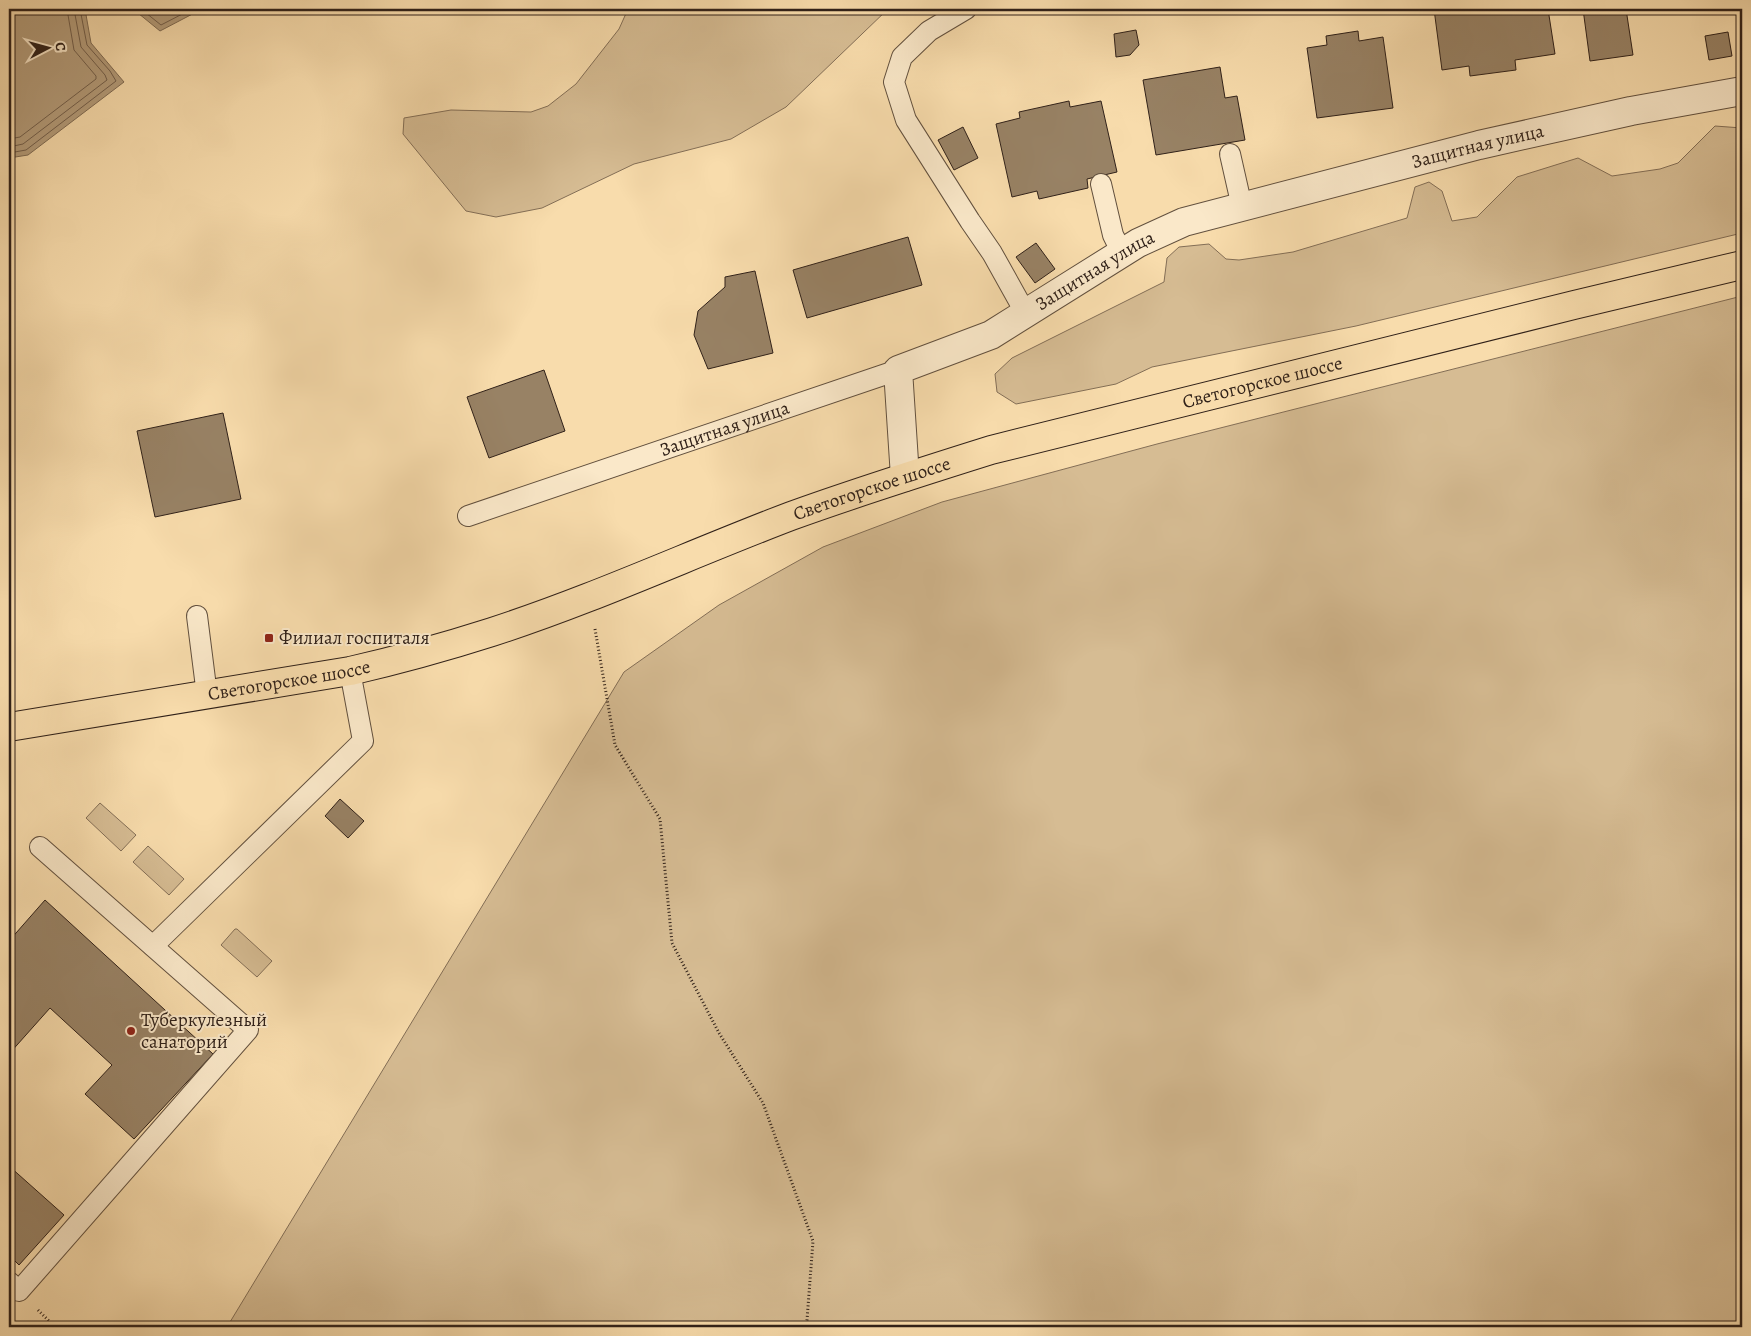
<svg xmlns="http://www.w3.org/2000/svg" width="1751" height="1336" font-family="Alegreya,serif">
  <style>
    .green { fill: #d6bc93; stroke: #836e56 }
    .water { fill: #b49c7a; stroke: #7f6b53 }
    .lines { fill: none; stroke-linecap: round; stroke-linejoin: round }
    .shore { stroke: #725e4a; stroke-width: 1 }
    .building { fill: #988265; stroke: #302119 }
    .service-casing { stroke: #62503e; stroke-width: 22 }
    .minor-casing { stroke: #62503e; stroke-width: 30 }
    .primary-casing { stroke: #302119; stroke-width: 30 }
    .path { stroke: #302119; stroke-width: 3; stroke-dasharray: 1 2.5; stroke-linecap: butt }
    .service { stroke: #fae8c9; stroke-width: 20 }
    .minor { stroke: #fae8c9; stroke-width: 28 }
    .primary { stroke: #f8dcac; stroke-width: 28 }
    .poi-dot { fill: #8f2418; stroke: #fae8c9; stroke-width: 2 }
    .labels { text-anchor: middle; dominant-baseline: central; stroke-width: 4; stroke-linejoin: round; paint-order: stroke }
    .street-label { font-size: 19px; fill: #302119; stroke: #fae8c9 }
    .poi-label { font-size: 19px; fill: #302119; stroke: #fae8c9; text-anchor: start }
  </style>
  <rect width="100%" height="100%" fill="#f8dcac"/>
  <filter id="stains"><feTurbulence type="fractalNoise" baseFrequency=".004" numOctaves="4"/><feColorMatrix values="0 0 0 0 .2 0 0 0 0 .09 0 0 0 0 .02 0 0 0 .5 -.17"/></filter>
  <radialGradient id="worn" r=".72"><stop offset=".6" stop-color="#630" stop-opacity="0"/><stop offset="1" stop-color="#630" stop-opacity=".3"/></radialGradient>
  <path class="green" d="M628,9h260l-102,98 -55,32 -97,25 -92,44 -46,9 -30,-6 -63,-77 1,-16 47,-8 80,2 17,-6 28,-22 43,-55z
    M1715,126l27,2v105l-386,93 -204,41 -36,17 -100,20 -19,-12 -2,-18 17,-16 152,-76 3,-24 12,-11 30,-3 17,15 13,1 54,-8 114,-34 8,-31 14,-5 13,9 10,30 25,-4 40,-40 61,-19 34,18 48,-7 18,-6z
    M1742,296v1031h-1515l397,-655 95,-67 104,-58 119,-45 215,-58z
    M100,803l36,32 -15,16 -35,-33z
    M148,846l36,33 -15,16 -36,-33z
    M235,929h2l35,32 -15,16 -36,-32z"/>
  <path class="water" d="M9,9h76l6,34 33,39 -96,73 -19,3z
    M133,9h69l-42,22z"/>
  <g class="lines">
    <path class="shore" d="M141,9l20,16 31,-16
      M9,139l11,-2 76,-58v-3l-22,-26 -7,-41
      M9,147l14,-3 84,-64 -2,-5 -24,-28 -7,-38
      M9,153l17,-3 90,-69 -6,-10 -23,-26 -7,-36"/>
  </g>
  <path class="building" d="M1434,9h114l7,45 -40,6 1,10 -46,6 -1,-10 -27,4z
    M1583,9h43l7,46 -43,6z
    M1136,30l3,15 -9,10 -14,2 -2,-23z
    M1358,31l1,10 24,-4 10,71 -76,10 -10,-70 20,-3 -1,-9z
    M1728,32l4,24 -23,4 -4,-24z
    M1220,67l5,31 12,-2 8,44 -89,15 -13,-75z
    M1069,101l1,6 31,-6 16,71 -30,7 1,9 -49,11 -2,-8 -25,6 -16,-73 24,-6 -1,-6z
    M963,127l15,31 -24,12 -16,-30z
    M908,237l14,48 -115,33 -14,-48z
    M1036,243l19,26 -20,14 -19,-26z
    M755,271l18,82 -65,16 -14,-34 4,-24 27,-24v-10z
    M544,370l21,61 -76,27 -22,-61z
    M223,413l18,86 -86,18 -18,-86z
    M340,799l24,22 -16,17 -23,-22z
    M45,900l168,154 -79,85 -49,-45 27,-29 -62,-57 -41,46v-113z
    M9,1166l55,49 -45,50 -10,-10z"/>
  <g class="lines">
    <g class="service-casing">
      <g id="service">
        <path d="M966,9l-37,22 -27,26 -8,25 12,38 64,101 22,32 34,61"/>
        <path d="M1230,154l12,53"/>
        <path d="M1101,184l12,51 9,18"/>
        <path id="s1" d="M468,516l430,-146"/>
        <path d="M197,616l10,79"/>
        <path d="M153,946l210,-205 -13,-70"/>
        <path d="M9,1282l10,9 229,-261 -208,-183"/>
      </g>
    </g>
    <g class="minor-casing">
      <g id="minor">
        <path id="s2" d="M905,477l-7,-107 93,-35 147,-92 46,-21 295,-77 152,-34 111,-20"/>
      </g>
    </g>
    <g class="primary-casing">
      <g id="primary">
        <path id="s3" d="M9,727l341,-56c48,-11 95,-24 142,-39 102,-33 199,-78 299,-116 66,-24 133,-45 200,-66l583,-145 168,-40"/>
      </g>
    </g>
    <path class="path" d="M595,629l20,116 45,74 12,124 47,90 44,70 50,138 -6,79 -2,7
      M38,1310l17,17"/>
    <use href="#service" class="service"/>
    <use href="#minor" class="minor"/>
    <use href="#primary" class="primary"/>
  </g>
  <g class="poi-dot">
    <rect x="264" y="633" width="10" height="10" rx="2.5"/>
    <circle cx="131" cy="1031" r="5"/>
  </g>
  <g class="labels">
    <g class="street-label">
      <text stroke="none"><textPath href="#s2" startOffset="734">Защитная улица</textPath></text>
      <text stroke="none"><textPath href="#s2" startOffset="329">Защитная улица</textPath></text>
      <text stroke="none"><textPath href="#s3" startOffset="1304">Светогорское шоссе</textPath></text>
      <text stroke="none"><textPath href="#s1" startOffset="271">Защитная улица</textPath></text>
      <text stroke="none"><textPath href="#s3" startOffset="899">Светогорское шоссе</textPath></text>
      <text stroke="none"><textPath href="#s3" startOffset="284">Светогорское шоссе</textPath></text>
    </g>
    <g class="poi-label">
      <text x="279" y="638">Филиал госпиталя</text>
      <text x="141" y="1020">Туберкулезный<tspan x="141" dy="22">санаторий</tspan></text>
    </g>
  </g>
  <rect width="1751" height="1336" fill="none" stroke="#f8dcac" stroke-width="30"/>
  <rect x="10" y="10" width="1731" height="1316" fill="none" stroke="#302119" stroke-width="2.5"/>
  <rect x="15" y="15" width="1721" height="1306" fill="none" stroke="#302119"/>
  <g transform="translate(48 48) rotate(84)" stroke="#fae8c9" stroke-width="4" paint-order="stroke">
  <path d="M0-4L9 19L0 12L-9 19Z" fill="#302119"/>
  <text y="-8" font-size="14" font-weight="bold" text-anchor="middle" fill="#302119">С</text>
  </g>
  <rect width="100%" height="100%" filter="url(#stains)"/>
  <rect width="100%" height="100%" fill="url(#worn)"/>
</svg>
